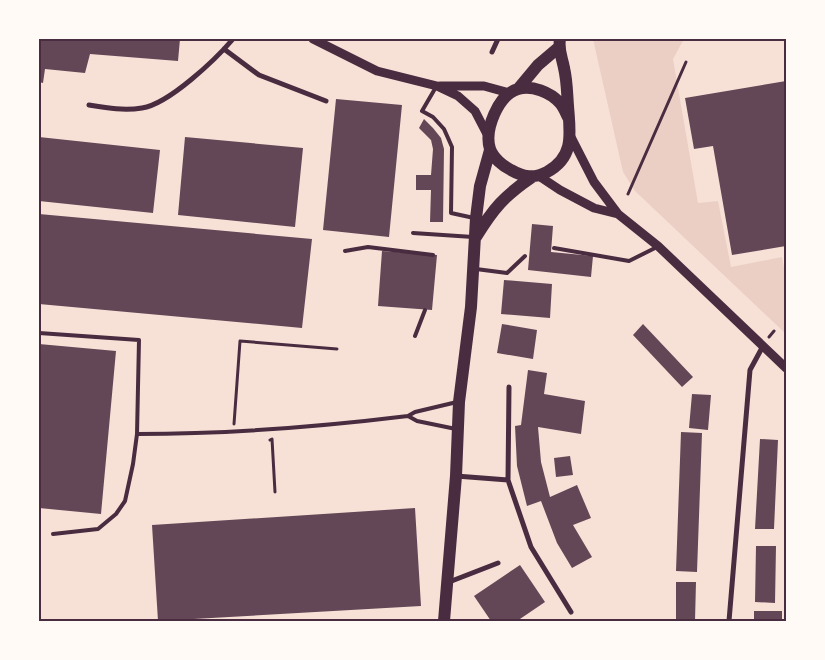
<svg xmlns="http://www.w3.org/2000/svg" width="825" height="660" font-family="'DejaVu Sans',sans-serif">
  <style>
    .green { fill: #ebcfc5 }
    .building { fill: #644757 }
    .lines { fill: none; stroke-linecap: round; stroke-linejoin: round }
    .path { stroke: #4a2c40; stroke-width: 3 }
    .service { stroke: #4a2c40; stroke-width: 4 }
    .minor { stroke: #4a2c40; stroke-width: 5 }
    .tertiary { stroke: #4a2c40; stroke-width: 9 }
    .primary { stroke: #4a2c40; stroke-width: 12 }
    .neatline { fill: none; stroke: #4a2c40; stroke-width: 2 }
  </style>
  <rect width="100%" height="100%" fill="#f7e1d7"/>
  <path class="green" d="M593,39h91l-11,20 25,144 20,-2 13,66 51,-10 4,22v55l-151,-143 -12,-19z"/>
  <path class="building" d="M39,39h141l-2,22 -88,-7 -5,19 -40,-4 -2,14 -4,-1z
    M786,81v165l-54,9 -19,-109 -19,3 -9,-51z
    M336,99l66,6 -13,132 -66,-7z
    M424,119l9,9 8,10 3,11 -1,73h-13l1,-32h-15v-15h15l2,-26 -2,-9 -12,-12z
    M39,137l121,13 -7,63 -114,-12z
    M185,137l118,11 -8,79 -117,-12z
    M39,214l273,25 -10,89 -263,-24z
    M532,224l21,2 -2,26 42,4 -2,21 -63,-7z
    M382,251l55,4 -5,55 -54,-4z
    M504,280l48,4 -2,34 -49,-4z
    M502,324l35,6 -4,29 -36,-6z
    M643,324l50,53 -11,10 -49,-52z
    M39,344l77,7 -15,163 -62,-6z
    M528,370l19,3 -3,21 41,7 -4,33 -43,-7 3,35 9,35 27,-12 14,33 -18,7 19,32 -20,11 -15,-25 -16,-42 -14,5 -10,-40 -2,-40 6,-1z
    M692,394l19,1 -3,35 -19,-2z
    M681,432l21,1 -5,139 -21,-1z
    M760,439l18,1 -4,89h-19z
    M570,456l3,19 -17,2 -2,-19z
    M415,508l6,98 -263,15 -6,-96z
    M756,546h20l-1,57 -20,-1z
    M520,565l25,37 -28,19h-26l-17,-25z
    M676,582h20l-1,39h-29l1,-2h9z
    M754,611h28v10h-28z"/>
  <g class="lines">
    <path class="path" d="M628,194l58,-132
      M769,337l5,-6
      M234,424l6,-83 97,8
      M270,440l2,-1 3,53"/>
    <path class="service" d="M436,87l-14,24 11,6 11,12 8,18 -1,66 23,5
      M413,233l60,4
      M554,248l75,13 28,-14
      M345,251l23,-4 65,8
      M476,269l31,4 18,-17
      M39,333l100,7 -2,94 -4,30 -8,37 -9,13 -18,15 -45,5
      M415,336l10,-26
      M408,416l9,5 39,8
      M137,434c91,0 181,-7 271,-18l7,-4 42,-10"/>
    <path class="minor" d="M224,49l35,26 67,26
      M492,52l6,-13
      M89,105c18,3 35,6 53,3 27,-4 74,-49 91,-69
      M509,387l-1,93 23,67 40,65
      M456,476l52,4
      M449,582l49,-19
      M729,621l21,-251 13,-24"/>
    <path class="tertiary" d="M313,39l64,32 60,15 21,10 17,15 13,25
      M440,86h44l25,7
      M571,137l23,45 24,32 40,32 128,122
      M539,176l21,14 34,18 24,6"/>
    <path class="primary" d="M560,39c-2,11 2,18 4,29 3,12 3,25 4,38 2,27 7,51 -21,66 -13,7 -24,5 -36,-2 -8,-4 -18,-12 -21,-21 -6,-19 8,-54 28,-60 14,-4 32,3 42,14 4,4 6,11 9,16
      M518,89l20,-24 20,-17
      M476,237c17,-28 28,-41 56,-60
      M444,621l12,-145 3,-74 12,-95 5,-89 4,-32 10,-36"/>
  </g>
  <rect width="825" height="660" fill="none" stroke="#fffaf5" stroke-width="80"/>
  <rect x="40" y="40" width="745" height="580" class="neatline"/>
</svg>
